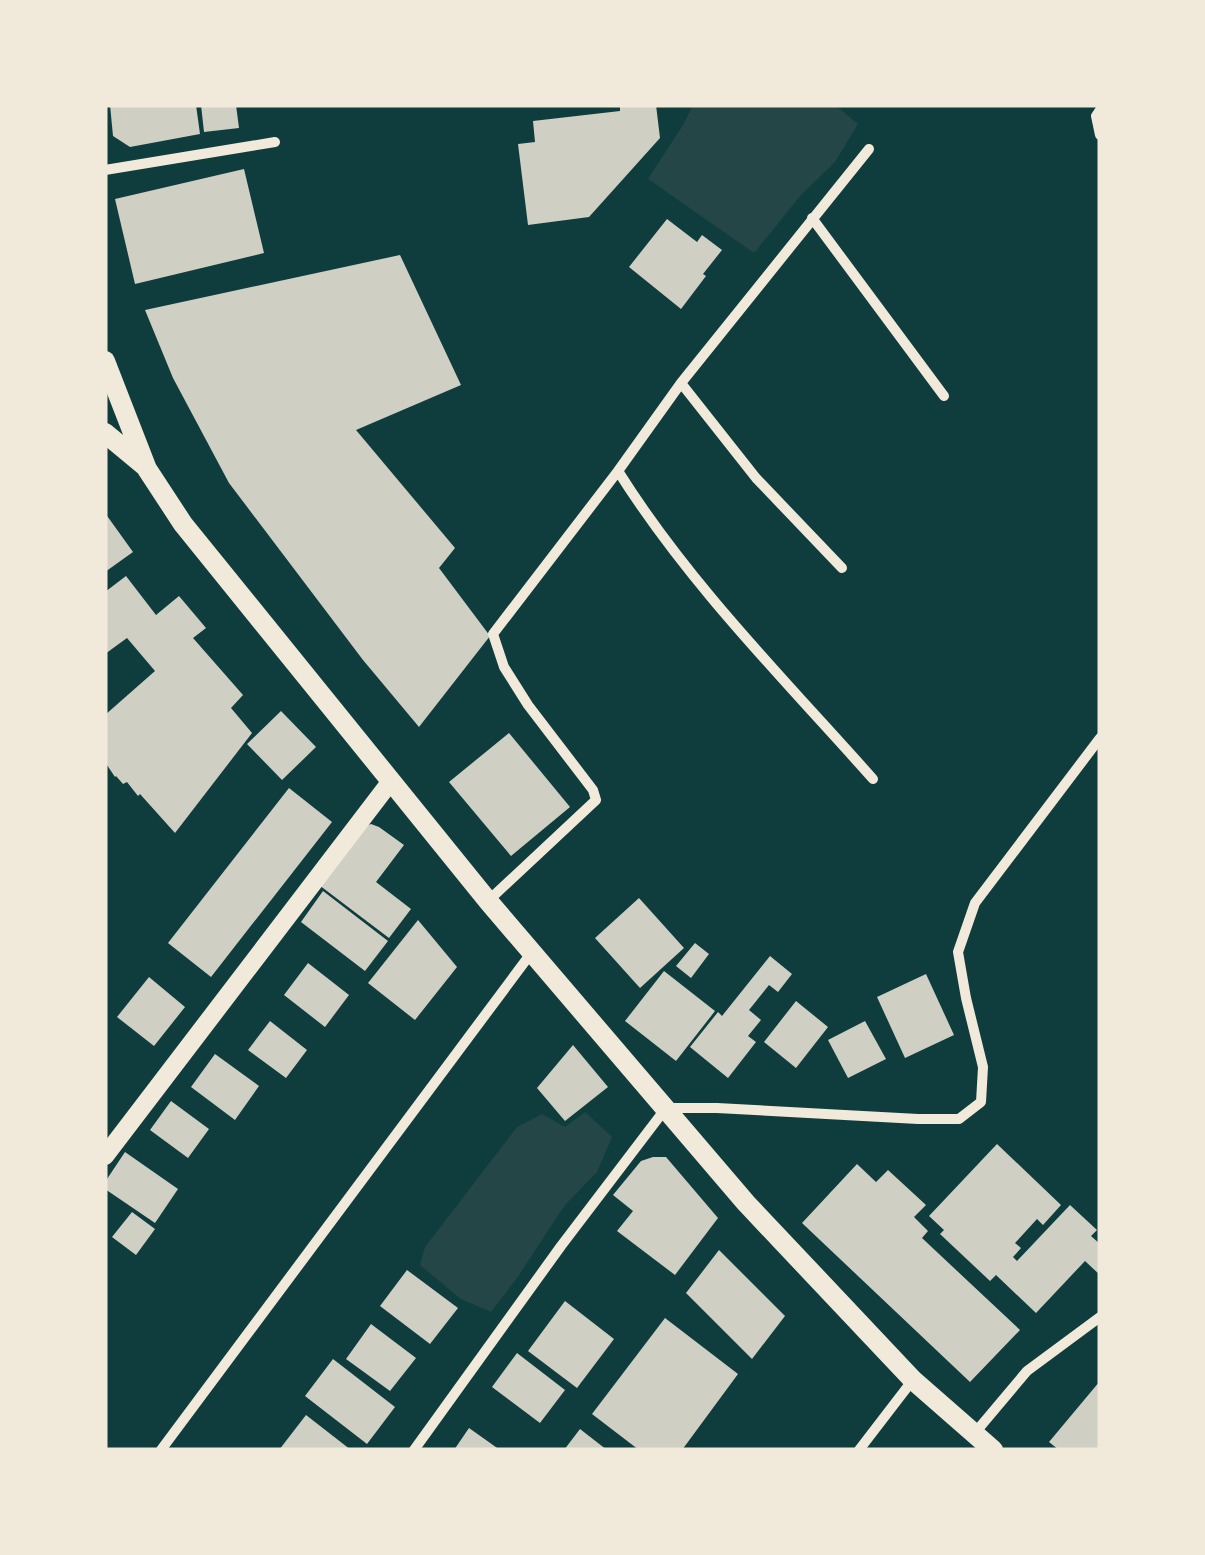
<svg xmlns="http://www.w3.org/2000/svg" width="1205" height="1555" font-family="'Space Grotesk',sans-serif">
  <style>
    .green { fill: #244646 }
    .building { fill: #cfcfc3 }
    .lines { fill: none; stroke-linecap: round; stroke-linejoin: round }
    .minor { stroke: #f1e9da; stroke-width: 10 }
    .tertiary { stroke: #f1e9da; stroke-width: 18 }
    .secondary { stroke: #f1e9da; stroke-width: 20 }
  </style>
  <rect width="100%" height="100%" fill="#0f3d3e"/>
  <path class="green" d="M693,105h142l23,19 -23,38 -34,33 -47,58 -106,-74 35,-54z
    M585,1112l27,25 -15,35 -32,33 -48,73 -26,34 -30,-13 -41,-34 5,-18 92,-120 25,-13 23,13z"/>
  <path class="building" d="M110,105h86l4,29 -70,13 -17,-11z
    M201,105h35l3,23 -35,4z
    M620,105h36l4,33 -71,79 -61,8 -10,-81 17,-2 -2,-21 87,-10z
    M244,169l20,84 -129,31 -20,-85z
    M667,219l30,23 5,-7 20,15 -19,24 3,2 -25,33 -52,-42z
    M400,255l61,130 -105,45 99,118 -16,20 51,68 -71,91 -56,-67 -134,-177 -56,-105 -28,-68z
    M105,513l28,39 -28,20z
    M126,576l30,39 23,-19 27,32 -13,10 50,57 -12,13 21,25 -77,100 -35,-39 -2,2 -11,-14 -4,2 -7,-8 -1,1 -10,-15v-47l50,-44 -28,-33 -22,16v-62z
    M281,711l35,36 -34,33 -35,-36z
    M509,733l61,74 -59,49 -62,-74z
    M289,788l43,34 -121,155 -43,-34z
    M371,824l8,3 25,18 -28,37 35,27 -22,29 -70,-53 44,-58z
    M323,891l65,50 -23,30 -64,-49z
    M639,898l45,50 -44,40 -45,-50z
    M418,920l39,47 -42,53 -47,-37z
    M695,943l14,11 -18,24 -15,-12z
    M770,956l22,18 -14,18 -9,-7 -20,25 12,10 -13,16 8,6 -28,36 -38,-31 28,-35 4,4z
    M308,963l41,32 -24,32 -41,-32z
    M664,971l51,40 -39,50 -51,-40z
    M926,974l28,61 -49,23 -28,-61z
    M149,977l36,30 -31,39 -37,-29z
    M796,1001l32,26 -32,41 -32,-26z
    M270,1021l37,29 -21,28 -38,-28z
    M865,1021l21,38 -38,19 -20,-38z
    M573,1045l35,42 -43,34 -28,-33z
    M215,1054l44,32 -24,34 -44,-33z
    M171,1101l38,28 -21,29 -38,-28z
    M997,1144l64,61 -18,20 -6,-6 -22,24 6,5 -8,9 4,4 53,-56 27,25 -6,6 9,8v31l-15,-14 -49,52 -40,-38 -6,6 -50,-47 4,-4 -15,-14z
    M125,1152l53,37 -23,34 -50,-34v-7z
    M653,1157h13l52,61 -43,57 -58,-44 16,-20 -20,-16 28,-34z
    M857,1164l19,18 12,-12 38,35 -12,12 14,14 -6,7 98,92 -50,52 -168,-159z
    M132,1212l23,17 -19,26 -24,-18z
    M719,1250l66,66 -33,43 -66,-66z
    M407,1270l51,38 -28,36 -50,-38z
    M565,1301l49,38 -37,49 -49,-37z
    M665,1318l73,56 -56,76h-43l-47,-36z
    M371,1324l45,34 -26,33 -44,-32z
    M517,1353l48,37 -25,33 -48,-36z
    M333,1359l62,48 -28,37 -62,-48z
    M1100,1381v69h-41l-10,-8z
    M306,1415l45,35h-72z
    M469,1428l31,22h-46z
    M580,1429l27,21h-43z"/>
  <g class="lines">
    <path class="minor" d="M1100,110l-4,6 4,19
      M105,170l170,-28
      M812,218l132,178
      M681,383l75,95 86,90
      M618,471c71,113 167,209 255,308
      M488,901l108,-101 -3,-10 -65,-85 -24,-38 -11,-33 125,-163 63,-88 188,-234
      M974,1434l53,-63 73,-54
      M161,1450l371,-498
      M414,1450l147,-204 105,-138h51l201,11h41l22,-17 2,-35 -17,-69 -8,-46 17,-49 125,-165
      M859,1450l53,-69"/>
    <path class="tertiary" d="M105,1156l286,-375"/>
    <path class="secondary" d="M105,361l42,108 36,55 305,377 258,302 167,177 80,70
      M105,433l41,34"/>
  </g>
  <rect width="1205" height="1555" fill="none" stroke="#f1e9da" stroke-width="215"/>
</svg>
